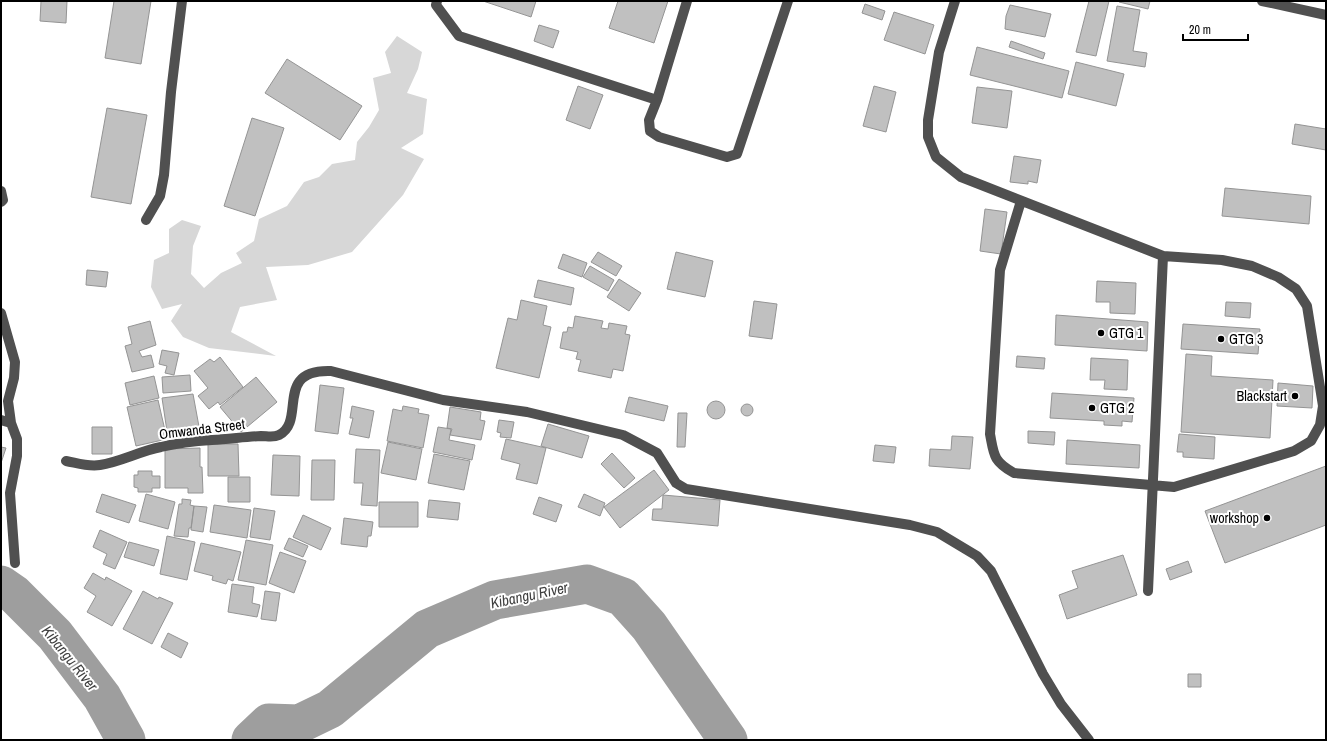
<svg xmlns="http://www.w3.org/2000/svg" width="1327" height="741" font-family="'Archivo Narrow',sans-serif">
  <style>
    .green { fill: #d7d7d7 }
    .lines { fill: none; stroke-linecap: round; stroke-linejoin: round }
    .river { stroke: #9e9e9e; stroke-width: 39 }
    .building { fill: #c0c0c0; stroke: #949494 }
    .minor { stroke: #505050; stroke-width: 10 }
    .poi-dot { fill: #000; stroke: #fff; stroke-width: 1.5 }
    .labels { text-anchor: middle; dominant-baseline: central; stroke-width: 4; stroke-linejoin: round; paint-order: stroke }
    .poi-label { font-size: 14px; fill: #000; stroke: #fff; text-anchor: start }
    .street-label { font-size: 14px; fill: #000; stroke: #fff }
    .water-label { font-size: 15px; font-style: italic; fill: #3f3f3f; stroke: #fff }
  </style>
  <rect width="100%" height="100%" fill="#fff"/>
  <path class="green" d="M397,36l25,16 -4,17 -11,24 20,6 -4,35 -22,14 23,11 -21,36 -51,57 -44,13 -42,2 11,33 -37,7 -9,25 45,24 -67,-8 -26,-11 -12,-16 11,-17 -20,5 -11,-22 3,-27 15,-7v-24l13,-9 19,6 -8,20 -2,28 13,14 17,-15 21,-10 -6,-10 18,-12 5,-22 28,-13 17,-24 15,-5 13,-13 23,-4 2,-18 12,-15 10,-17 -6,-32 18,-5 -6,-21z"/>
  <g class="lines">
    <path class="river" d="M1,585l13,9 41,41 47,62 24,43
      M251,740l18,-17 30,1 31,-15 97,-80 68,-29 92,-16 36,13 26,29 79,114"/>
  </g>
  <path class="building" d="M41,1h26l-1,22 -26,-2z
    M114,1h37l-10,63 -36,-6z
    M483,1h53l-5,16z
    M618,1h50l-14,42 -45,-15z
    M1089,1h20l-13,55 -20,-4z
    M1119,1h31l-2,8 -29,-7z
    M865,4l20,7 -3,9 -20,-7z
    M1010,5l41,9 -6,23 -40,-8 1,-13z
    M1117,6l23,4 -7,41 14,2 -2,14 -38,-6z
    M894,12l40,13 -9,29 -41,-14z
    M539,25l20,6 -6,17 -19,-7z
    M1011,41l34,12 -2,6 -34,-12z
    M977,47l92,24 -7,27 -92,-23z
    M287,59l75,47 -22,34 -75,-47z
    M1076,62l48,12 -8,32 -48,-12z
    M578,86l25,9 -13,34 -24,-9z
    M874,86l22,6 -10,40 -23,-6z
    M977,87l35,4 -5,37 -35,-5z
    M107,108l40,7 -16,89 -40,-7z
    M252,118l32,10 -29,88 -31,-10z
    M1295,124l31,5v21l-34,-6z
    M1014,156l27,4 -4,23 -9,-2v3l-18,-2z
    M1225,188l86,8 -2,28 -87,-8z
    M985,209l22,3 -6,42 -21,-3z
    M598,252l24,14 -6,10 -25,-14z
    M676,252l37,9 -8,36 -38,-8z
    M563,254l24,9 -5,14 -24,-9z
    M590,266l24,14 -6,11 -25,-14z
    M87,270l21,2 -2,15 -20,-2z
    M619,279l22,14 -12,18 -22,-14z
    M538,280l36,8 -3,17 -37,-8z
    M1097,281l39,2 -1,31 -25,-1v-11h-14z
    M521,300l26,6 -4,19 8,2 -12,51 -43,-10 12,-50 9,2z
    M754,301l23,3 -5,35 -23,-3z
    M1226,302l25,1 -1,15 -25,-2z
    M1056,315l92,7 -1,29 -92,-6z
    M575,316l28,5 -2,7 7,1 1,-6 18,3 -2,8 5,1 -7,36 -10,-2 -2,9 -33,-7 3,-11 -5,-1 2,-7 -18,-4 3,-16h4l1,-5 5,1z
    M150,321l6,24 -17,6 3,6 9,-2 3,12 -22,5 -7,-26 7,-2 -4,-17z
    M1183,324l77,5 -2,25 -77,-5z
    M162,350l17,3 -5,22 -9,-2 2,-7 -8,-2z
    M1186,354l26,2 -1,20 62,4 -3,58 -89,-6z
    M1017,356l28,2 -1,11 -28,-2z
    M220,357l23,30 -23,18 -2,-3 -9,7 -11,-13 10,-8 -14,-17 16,-12 4,3z
    M1091,358l37,2 -1,30 -23,-1 1,-9h-15z
    M190,375l1,16 -28,2 -1,-16z
    M154,376l5,22 -29,7 -5,-22z
    M256,377l21,25 -36,30 -21,-25z
    M1278,383l35,3 -1,22 -35,-2z
    M320,385l24,3 -6,46 -23,-3z
    M1052,393l82,5 -2,24 -10,-1v5l-18,-1v-4l-54,-3z
    M193,394l7,38 -32,6 -6,-40z
    M629,397l39,9 -4,15 -39,-9z
    M158,400l9,39 -31,7 -9,-39z
    M707 410a9 9 0 1 1 18 0a9 9 0 1 1-18 0Z
    M741 410a6 6 0 1 1 12 0a6 6 0 1 1-12 0Z
    M352,406l22,5 -5,27 -20,-4 4,-16h-3z
    M403,406l16,3 -1,4 11,2 -6,33 -36,-7 6,-32 9,2z
    M450,407l31,5 -1,8 5,1 -4,19 -31,-5 2,-6 -5,-1z
    M678,413h9l-2,34h-8z
    M499,420l15,2 -3,16 -11,-1 1,-4 -4,-1z
    M548,424l41,12 -7,22 -41,-12z
    M92,427h20v27h-20z
    M438,427l13,2 -2,11 26,5 -3,15 -39,-8z
    M1028,431l27,1 -1,13 -26,-2z
    M1179,434l36,3 -1,22 -31,-2v-5h-6z
    M952,436l21,1 -3,32 -41,-3 1,-17 21,1z
    M506,439l40,9 -9,36 -21,-5 4,-15 -19,-5z
    M1067,440l73,5 -1,23 -73,-4z
    M208,442l9,2h21l1,32h-31z
    M388,442l34,7 -6,31 -35,-7z
    M875,445l21,2 -2,16 -21,-2z
    M1,447l5,1 -5,15z
    M200,448v19h2l1,26h-15v-5h-23v-39z
    M356,449l24,1 -3,56 -16,-1 2,-22h-9z
    M612,453l23,25 -11,10 -23,-24z
    M434,454l36,7 -6,29 -36,-7z
    M273,455l27,1 -1,40 -28,-1z
    M312,460h23l-1,40h-23z
    M1326,466v59l-101,38 -20,-52z
    M654,470l15,20 -49,38 -16,-21z
    M138,471h14v5h8v12h-8v4h-14v-4l-4,-1v-12h4z
    M228,477h22v25h-22z
    M102,494l34,11 -7,18 -33,-11z
    M146,494l29,8 -7,27 -29,-8z
    M584,494l21,9 -5,13 -22,-9z
    M663,495l57,5 -2,26 -66,-6 1,-11h9z
    M539,497l23,8 -6,17 -23,-8z
    M182,499l9,1 -1,5 4,1 -3,22h-2l-1,9 -14,-1 5,-32h3z
    M429,500l31,3 -2,17 -31,-3z
    M379,502h39v25h-39z
    M214,505l37,5 -4,28 -37,-6z
    M194,506l13,1 -4,25 -12,-2z
    M254,508l21,3 -5,29 -20,-3z
    M303,515l28,13 -10,22 -28,-13z
    M344,518l29,4 -2,14h-3l-1,11 -26,-3z
    M100,530l27,12 -12,27 -12,-5 4,-10 -14,-7z
    M167,536l28,6 -8,38 -27,-6z
    M289,538l19,8 -5,11 -19,-8z
    M246,540l27,5 -7,40 -28,-5z
    M129,542l30,8 -5,16 -30,-9z
    M201,543l40,9 -8,29 -5,-2 -2,5 -14,-4 1,-4 -19,-5z
    M280,552l26,9 -12,32 -25,-10z
    M1123,555l14,40 -70,24 -8,-24 19,-7 -6,-17z
    M1188,561l4,11 -22,8 -4,-11z
    M93,573l12,7 1,-3 26,14 -20,35 -25,-14 9,-16 -12,-8z
    M232,584l22,3 -2,16 8,2 -3,12 -29,-5z
    M143,591l15,8 1,-2 14,6 -21,41 -29,-15z
    M265,591l15,2 -4,28 -15,-2z
    M168,633l20,10 -7,15 -20,-11z
    M1188,674h13v13h-13z"/>
  <g class="lines">
    <path class="minor" d="M437,1l-1,4 23,31 198,64 30,-99
      M955,1l-16,51 -11,68v17l8,20 25,20 202,79 59,4 30,6 26,11 18,12 11,17 16,100h3
      M1262,1l64,14
      M657,100l-8,20 1,11 9,6 68,20 10,-3 51,-153
      M1,191l2,9 -2,2
      M1021,201l-21,69 -10,164c4,21 3,27 24,39l160,14 120,-36 17,-10 9,-16 3,-19
      M146,220l14,-24 4,-21 7,-83 11,-91
      M1,313l14,49 -1,16 -6,23 3,22 6,16v17l-7,37 5,70
      M1,420l10,3
      M66,461c11,2 22,6 34,4 20,-3 40,-14 61,-18 17,-4 34,-6 51,-7 16,-1 33,-3 49,-4 6,0 12,2 18,-1 28,-14 -6,-66 52,-64l112,29 84,12 96,23 34,18 19,30 10,6 224,36 27,7 40,24 14,15 52,103 18,30 28,36
      M1148,591l15,-335"/>
  </g>
  <g class="poi-dot">
    <circle cx="1101" cy="333" r="4"/>
    <circle cx="1221" cy="339" r="4"/>
    <circle cx="1295" cy="396" r="4"/>
    <circle cx="1092" cy="408" r="4"/>
    <circle cx="1267" cy="518" r="4"/>
  </g>
  <g class="labels">
    <g class="poi-label">
      <text x="1109" y="333">GTG 1</text>
      <text x="1229" y="339">GTG 3</text>
      <text x="1287" y="396" text-anchor="end">Blackstart</text>
      <text x="1100" y="408">GTG 2</text>
      <text x="1259" y="518" text-anchor="end">workshop</text>
    </g>
    <g class="street-label">
      <text transform="translate(202 429) rotate(-7)">Omwanda Street</text>
    </g>
    <g class="water-label">
      <text transform="translate(529 595) rotate(-12)">Kibangu River</text>
      <text transform="translate(70 658) rotate(51)">Kibangu River</text>
    </g>
  </g>
  <rect width="1327" height="741" fill="none" stroke="#000000" stroke-width="4"/>
  <path d="M1183 34v6h65v-6" fill="none" stroke="#000000" stroke-width="2"/>
  <text x="1189" y="34" font-size="12" fill="#000000" stroke="#ffffff" stroke-width="3" paint-order="stroke">20 m</text>
</svg>
